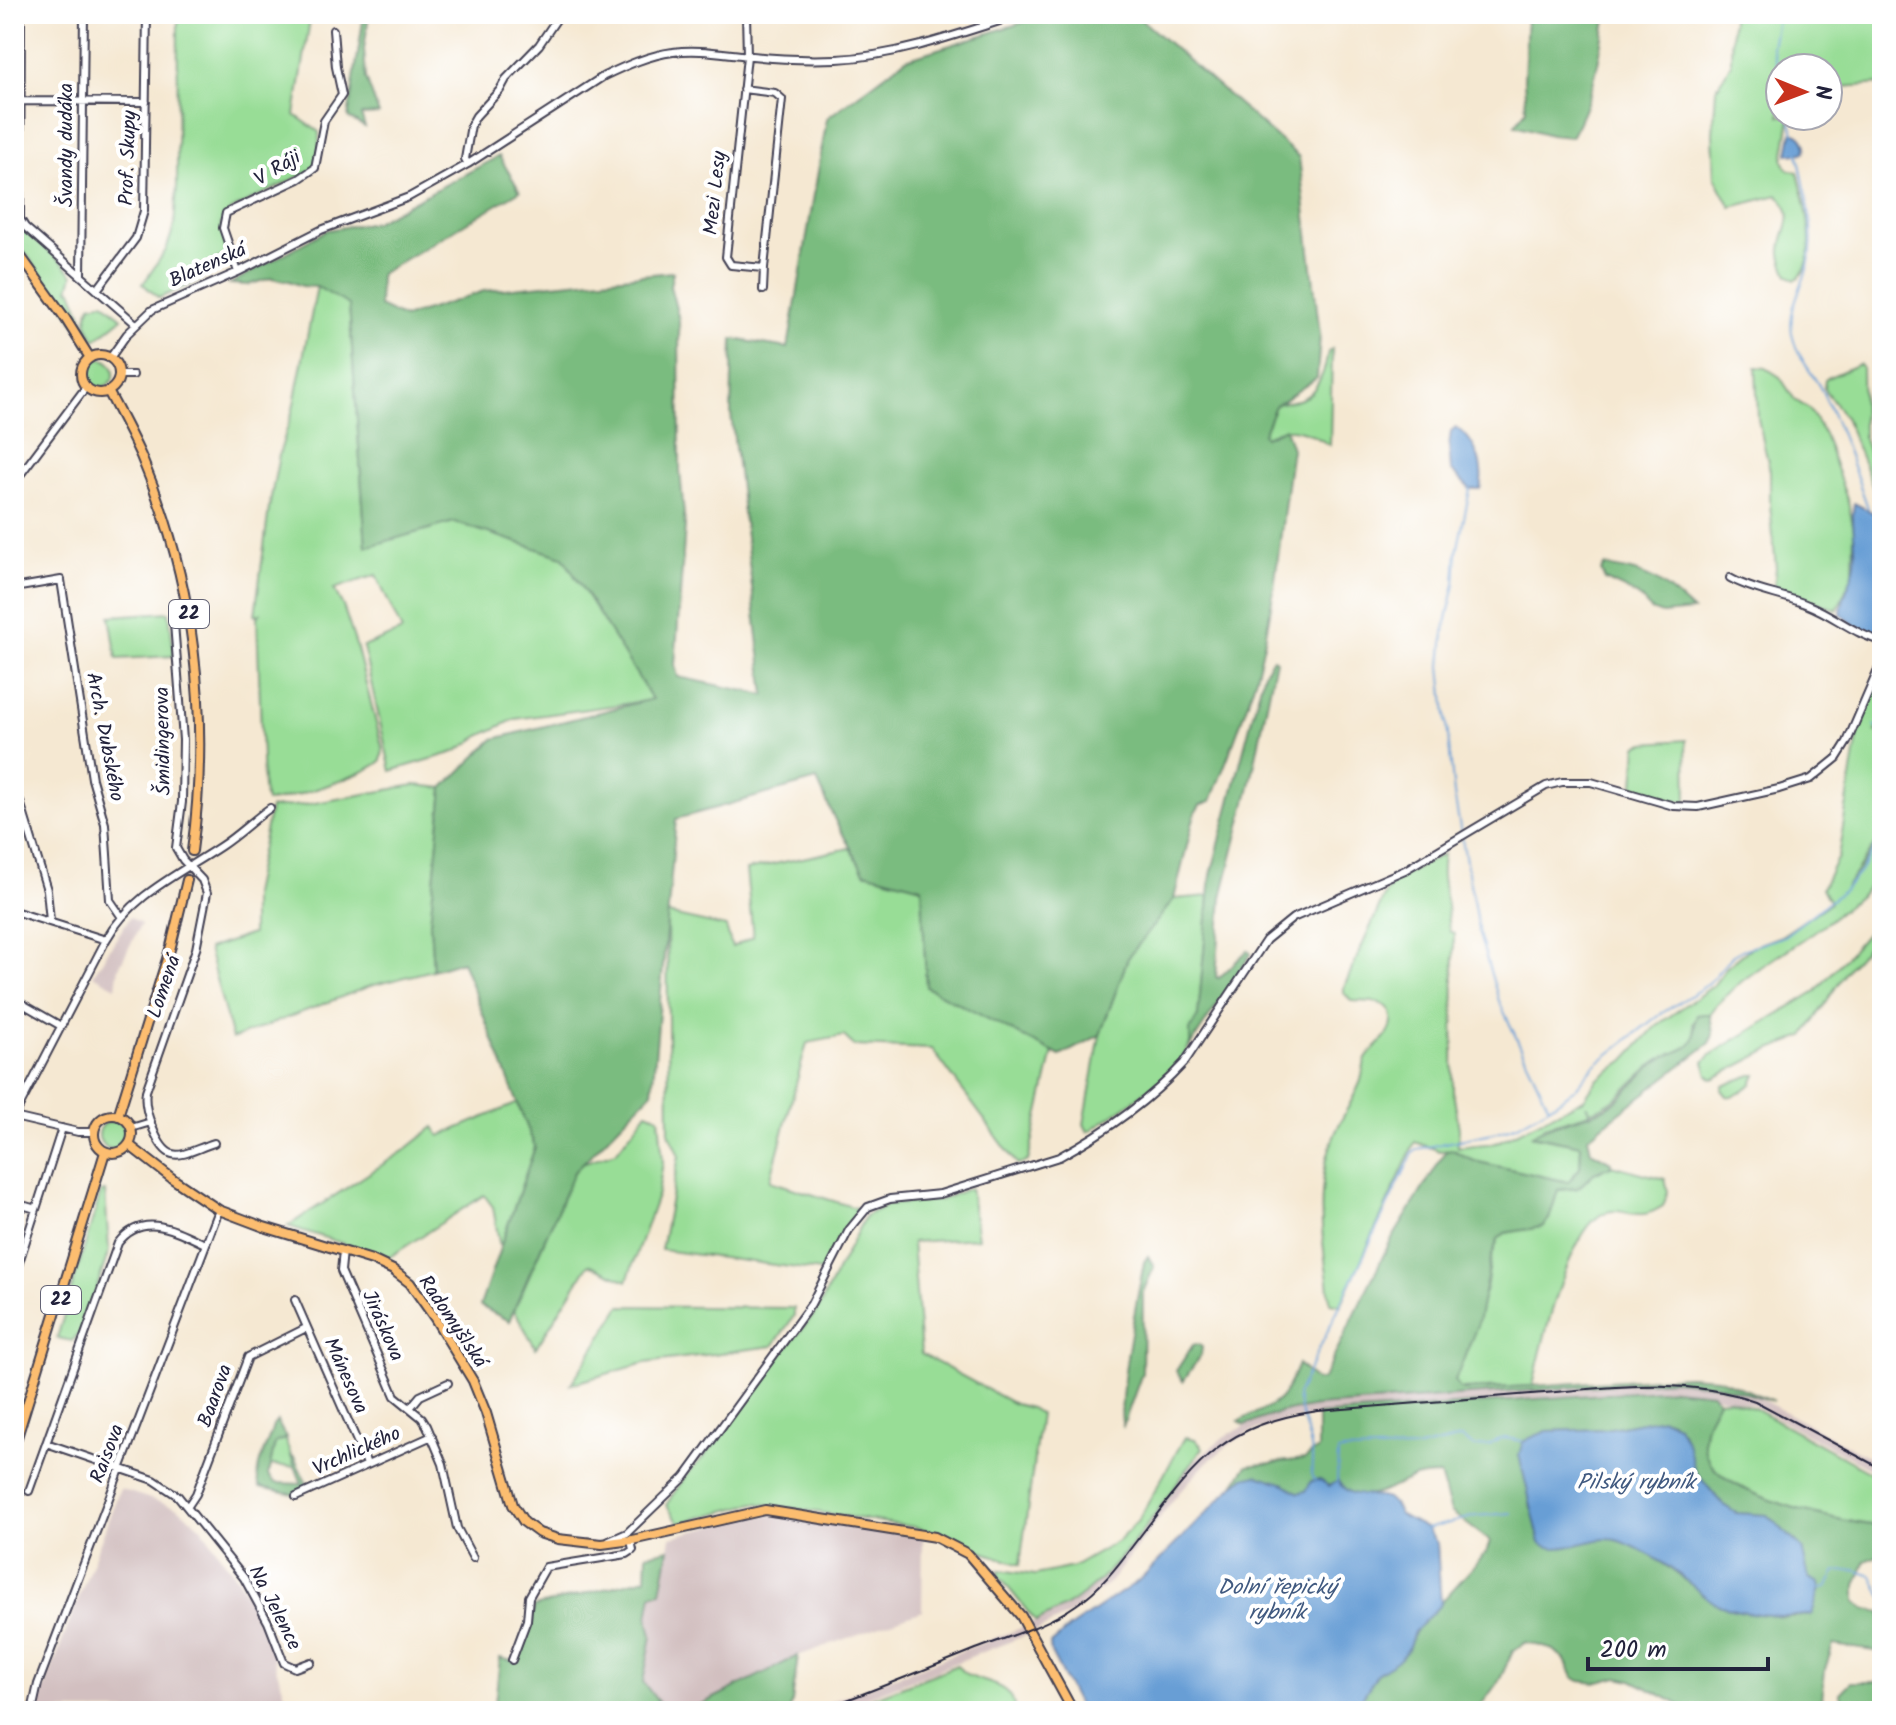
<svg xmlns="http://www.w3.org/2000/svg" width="1896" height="1725" font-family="Kalam,sans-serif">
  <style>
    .industrial { fill: #d2bfc0 }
    .green { fill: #98dd96; stroke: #5d8068; stroke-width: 2 }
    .forest { fill: #7abc7f; stroke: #4e6f5d; stroke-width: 2; fill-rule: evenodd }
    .water { fill: #679ed5; stroke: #446088; stroke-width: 2 }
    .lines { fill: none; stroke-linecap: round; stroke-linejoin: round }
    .stream { stroke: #679ed5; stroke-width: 2 }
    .major-tunnel { stroke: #cbc0b4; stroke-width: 8; stroke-dasharray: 8 4; stroke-linecap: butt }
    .minor-casing { stroke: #424052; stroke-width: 10 }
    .major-casing { stroke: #424052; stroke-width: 12 }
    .minor { stroke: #fff; stroke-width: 6 }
    .major { stroke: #fcbd6f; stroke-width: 8 }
    .rail { stroke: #22223b; stroke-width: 2 }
    .labels { text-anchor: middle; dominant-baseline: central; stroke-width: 8; stroke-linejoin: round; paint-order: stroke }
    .shield { fill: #fff; stroke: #646476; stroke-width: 2 }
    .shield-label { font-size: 18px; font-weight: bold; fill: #22223b }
    .street-label { font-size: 20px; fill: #22223b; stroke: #fff }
    .water-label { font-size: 22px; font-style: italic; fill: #415a80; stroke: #fff }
  </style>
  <rect width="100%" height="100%" fill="#fff"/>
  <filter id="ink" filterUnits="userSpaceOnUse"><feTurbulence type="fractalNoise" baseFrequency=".0125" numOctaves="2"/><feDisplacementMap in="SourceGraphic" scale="16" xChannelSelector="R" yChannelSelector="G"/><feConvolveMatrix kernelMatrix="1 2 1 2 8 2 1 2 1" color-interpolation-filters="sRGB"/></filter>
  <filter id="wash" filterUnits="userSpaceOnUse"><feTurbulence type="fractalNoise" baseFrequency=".006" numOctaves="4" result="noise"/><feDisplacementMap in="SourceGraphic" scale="32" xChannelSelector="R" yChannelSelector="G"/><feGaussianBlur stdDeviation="1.8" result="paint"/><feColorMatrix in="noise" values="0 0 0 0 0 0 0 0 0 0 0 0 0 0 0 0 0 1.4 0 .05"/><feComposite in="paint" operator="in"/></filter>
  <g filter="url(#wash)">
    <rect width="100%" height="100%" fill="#f5e8d2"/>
    <path class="industrial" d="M130,917l11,7 -22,43 -3,20 -23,-12z
      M1674,1380l40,4 43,13 125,67v11l-129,-70 -59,-15h-44l-83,6 -249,19 -34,6 -35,12 -19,11 -25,20 -28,31 -66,86 -44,35 -35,17 -201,78h-25l223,-86 47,-25 29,-25 65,-85 29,-33 26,-21 40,-19 52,-11z
      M120,1489l58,19 23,19 41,59 27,53 6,26 16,46h-255z
      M775,1515l148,22 -1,74 -124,45 -110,55h-23l-22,-29 9,-46 -4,-19 4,-23 9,-2 10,-55 81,-21z"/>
    <path class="green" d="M178,14h133l-16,101 24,17v28l-3,8 -85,42 -10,14 10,35 -4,-5 -27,14 3,8 -2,4 -42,18 -16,-14 23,-34 8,-23 3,-42z
      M1732,14h150v70l-54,4v-20h-48v48h14l-4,2 -7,42 4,9 11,3c6,26 25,91 -3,108l-7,-5c-3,-7 -8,-18 -7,-25 2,-24 18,-33 -3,-55l-47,12 -16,-30 -2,-43 3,-45 15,-25z
      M21,228l42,35 10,12 -4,14 3,1 19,49 -2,6 -38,-58 -37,-49v-4z
      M317,286l32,19 17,241 88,-24 109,35 90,143 -138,19 -35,17 -25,16 -64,19 -28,-124 39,-16 -26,-56 -42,14 9,17 13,39 27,105 -2,11c-15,14 -95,39 -115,41l-3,-14 -6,-171 3,-3 -5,1 14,-107 10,-53 14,-46z
      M104,302l18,16 -27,22c-7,-12 -11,-23 -4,-35z
      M1332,349l-2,96c-23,-13 -40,-24 -65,-8l-2,-3c3,-8 5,-24 13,-29 7,-4 17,-3 25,-6 17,-6 25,-31 27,-47z
      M86 373a14 14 0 1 1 28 0a14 14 0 1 1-28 0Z
      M1859,364l3,3 1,70 19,49v9h-6l-31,-78 -21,-28 1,-9 4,-3z
      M1756,367l10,1 14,9 15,23 14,9 15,25 24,68 6,28 -1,44 -16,36 -63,-24 2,-18 -6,-63v-34l-12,-52z
      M169,612l5,44 -57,3 -7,-43z
      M1882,671v58h-4l-3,3 7,3v99l-37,54 37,-50 -2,38c-22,23 -46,42 -72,60 -33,23 -75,45 -98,78h-7l-10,9c1,6 3,12 0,18 -6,9 -24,13 -33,18 -26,16 -39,44 -69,52l-5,-7 4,9 -45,13 -12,10 48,9 -1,23 -12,14 -94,-21 -21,-11 -13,1 -25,-9 -74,163 -10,-2c-3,-10 -2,-20 -4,-30 -7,-44 -10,-93 6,-134 7,-19 19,-37 27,-56 3,-7 3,-17 6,-24 7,-13 32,-24 25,-46 -4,-14 -28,-11 -39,-12l-8,-8v-6l41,-93 9,-13 49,-27c-3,24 0,29 4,52 1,9 0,17 3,26l4,1 -1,158 6,38 -2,18 39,-4 88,-44 13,-19 28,-20 31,-34 57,-40 14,-19 25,-20 29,-11 49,-33 -8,-15 16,-31 22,-133z
      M1686,740l1,62c-18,-2 -38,-6 -53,-17l3,-39 8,-3z
      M415,785l28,3 -13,135 3,47 -63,16 -138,53 -24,-90 44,-15v-40l18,-86 34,-3z
      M850,848l14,24 58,15 4,100 127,65 -25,109 -10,4 -86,-116 -78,-3 -10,-10 -37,7 -37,138 89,28 -39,62 -159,-21 18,-94 -10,-23 -2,-219 59,13 6,20 21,-10 -7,-67z
      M1209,896l-11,121c-8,14 -4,18 -9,29 -10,27 -76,69 -101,86l-4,-8 16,-89 28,-77 46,-59z
      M1882,916v14l-33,37 -45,69 -33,13 -58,30 -5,-4 -4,-13 8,-8 104,-63z
      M1751,1075h5l-4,9 -19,13 -6,-1 -5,-6 1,-4z
      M518,1103l17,44 -35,101 -7,-41 -9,-12 -96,63 -100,-32 117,-76 29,-23 6,9z
      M647,1112l12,5 4,45 -5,31 -31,88 -38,-17 -53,84 -22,-38 60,-138 8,-9 34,-11z
      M99 1135a14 14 0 1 1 28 0a14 14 0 1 1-28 0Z
      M1611,1165l54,14 3,13 -5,14c-7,4 -15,9 -23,8 -15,0 -27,-8 -41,2 -32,22 -58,131 -66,170l-73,3 -5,-8 31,-92 5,-31 7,-19 7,-6 37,-7 7,-7 9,-29 20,-2 16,-15z
      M970,1188l8,50 -66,4 9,112 93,50 16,4 10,6 -20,151 -42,-15 -34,-16 -30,-7 -130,-20 -29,-4 -76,20 -13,-18 19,-28 33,-36 60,-83 39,-47 48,-95 22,-11 54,-5z
      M105,1191l4,59 -26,80 -11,11 -15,-3 44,-146z
      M621,1306l173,2v8l-21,30 -128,17 -74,21z
      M1729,1399l27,10 126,70v47c-42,-3 -140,-27 -168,-58 -18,-20 -10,-49 5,-68z
      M1185,1437l10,2 8,9c-40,51 -75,115 -129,153 -11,8 -26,14 -38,21l-37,-46v-6l36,5 38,-8 45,-26 20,-20z
      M285,1439l10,28 -25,-2 5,-22z
      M957,1665c14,23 59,11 57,46h-174z"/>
    <path class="forest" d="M364,14h5l-5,35 2,29 13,36 -18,1 4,12 -17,-9z
      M1050,14h85l164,143 21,178 -3,43 -42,28 -12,28 2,3 20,-9 7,21c-11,73 -16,153 -35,224 -12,43 -30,86 -46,128l-11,4 -5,8 -21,86 -46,59 -28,77 -40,21 -134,-69 -4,-100 -58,-15 -29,-52 -18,-40 -141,39 -24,273 -78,80 -65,149 -29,-15 55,-159 -73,-186 -29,9 -3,-47 13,-135 51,-49 158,-40 -89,-142 -109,-35 -88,25 -17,-242 -32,-18 -15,-1 -13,-5 -18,-3 -23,7 -18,-1 97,-54 48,-8 124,-66 21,35 -140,83 -1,32 25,12 80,-27 189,-19 -3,14 9,34 1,151 5,55 -10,139 3,12 87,18 -34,-281 2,-75 55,9 39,-230 79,-59z
      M1527,14h80c-8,45 -13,84 -36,123l-21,-2 -35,-10 11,-15 -2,-30z
      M1604,566c45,6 56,14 89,45l-31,3 -11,-4 -14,-15 -32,-15 -4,-9z
      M1273,658l3,2 -26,126 -28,111 -6,80 3,1 29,-28 3,4 -61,92v-16l8,-14 13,-141 53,-203z
      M1703,1014h7l3,20 -3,9 -122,94 3,14 20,11v4l-17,7 -16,15 -20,2 -9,29 -7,8 -37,6 -7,6 -7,19 -13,65 -23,58 5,8 5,1 223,-14 29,2 57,23 -60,-17 -40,-4 -357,26 -35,6 -37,13 -6,-4c39,-19 42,-15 59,-57l18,17 7,-2 66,-135 57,-93 7,-1 21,11 94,21 12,-14 1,-23 -49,-10c23,-15 51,-15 75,-28 22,-12 34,-37 56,-49 8,-5 21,-7 28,-14 7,-7 1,-20 6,-29z
      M1148,1256l6,11 -11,25 -1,81 -19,53c-8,-21 16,-135 21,-164z
      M1197,1344l5,3 -1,8 -18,26 -7,-10 17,-26z
      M1674,1389l38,4 7,7c-15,19 -23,48 -5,68 28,31 127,55 168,58v28l-16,7 -10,24v17l9,7 17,3v40l-49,-7 -8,24 -4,42h-129l-60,-31 -14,-3 -22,6 -16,-2 -7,-4 -8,-17 -11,-10 -28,-8 -13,9 -13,28 -23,32h-105l-13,-10 19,-28 22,-15 8,-9 6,-17 72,-79 4,-12 -39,-29 -11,-37c-9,0 -18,1 -26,3 -32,12 -47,30 -79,5l-7,3 -8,-6 -14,12 -7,1 -14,-9 -41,-6 -11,8 14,-20 58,-7 13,-10v-34zM1662,1418l9,3 11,10 13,40 27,33 14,9 31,2 35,33 10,66c-34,9 -89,-6 -117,-27 -28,-19 -61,-52 -97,-48l-67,-31 -3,-23 -9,-30 28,-24 59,-2z
      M277,1421l9,17 -11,5 -7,32 8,8 26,1 -11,-28 3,1 14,29 -14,8 -34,-7c-9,-17 9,-43 13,-61z
      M669,1549l-8,43 -9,2 -4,23 4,19 -9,46 22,29h-171l6,-53 16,4 16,-38 2,-17 112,-29 1,-24z
      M798,1656l-6,46 -4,9h-100z
      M1851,1682h31v29h-32l-11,-17z"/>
    <path class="water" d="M1792,133c8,-1 13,7 14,14l-2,6 -16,1z
      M1456,427c20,13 29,40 24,62h-10l-19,-19 -2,-24 2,-15z
      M1854,503l28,14v117l-22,-4 -19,-16c0,-18 12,-33 14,-51 2,-20 -5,-40 -1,-60z
      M1662,1418l16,7 10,20 7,26 27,33 14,9 31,2 35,33 7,30 10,5 1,6 -8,25c-21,5 -77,0 -97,-11 -12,-7 -23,-18 -34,-27 -17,-13 -38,-26 -58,-34 -27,-12 -59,17 -83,1l-21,-88 4,-14 24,-10 59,-2z
      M1257,1475l28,9 14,9 7,-2 5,-10 9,-1 9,6 9,-5c14,26 53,3 61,33l28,15 10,14 4,61 -27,28 -6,17 -8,10 -22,14 -24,38h-273l-30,-58 -1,-8 19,-17 72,-49 92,-93 11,-8z"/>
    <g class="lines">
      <path class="stream" d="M1778,14l-6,33 8,30
        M1790,116l4,18
        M1798,152c5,32 16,67 13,98 -2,30 -24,53 -19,83 4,24 21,39 31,60 18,37 31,76 45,115
        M1470,489l-13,63 -2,32 -11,48 -3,34 13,128 25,140 20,67 50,106
        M1874,726l8,4
        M1315,1480c-6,-8 -2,-16 -3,-26 -1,-18 -13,-38 -15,-59l116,-242 5,-4 79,-17 21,-7 31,-18 26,-18 20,-24 64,-50 48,-30 26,-30 9,-5 42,-14 60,-46 16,-18 22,-35
        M1337,1483l1,-31 5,-1 71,-2 48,-11 12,9 16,-2c10,-10 19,-7 32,-4
        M1426,1529l50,-13 35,-3
        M1820,1588l7,-1 9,-15 19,-2 17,6 10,21"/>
    </g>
  </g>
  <g filter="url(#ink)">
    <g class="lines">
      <path class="major-tunnel" d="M187,880l5,-29"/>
      <g class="minor-casing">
        <path id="minor" d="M21,14l-1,205 5,8 111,97
          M727,14l19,1
          M978,14l6,12
          M743,89l32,4 7,6 -18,169 -33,-3 -5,-8 21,-201 -1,-42
          M21,101l125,1
          M468,164l-3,-5 6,-34 5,-9 24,-26 6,-11 33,-34 21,-31
          M238,272l-15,-44 3,-15 73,-34 16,-11 9,-47 18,-26 -6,-28 -3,-37
          M81,276l3,-262
          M97,290l39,-52 8,-27 3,-197
          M763,290l1,-22
          M110,358l17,-24 25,-24 86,-38 83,-42 88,-33 59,-33 136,-88c21,-10 45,-21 69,-24 25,-4 53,2 79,4 27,3 57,4 85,3 62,-3 125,-26 184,-45
          M119,375h14
          M14,483l72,-96
          M1730,578c25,14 52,16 78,27 26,10 47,30 74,36
          M14,588l47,-8 31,199 13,45 5,76 11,16
          M173,610l10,130 -1,62 -6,46 7,12 19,20 5,13 -11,56 -50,142c-2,13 2,25 7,38 16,39 28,25 61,14
          M14,782l33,108 3,31
          M14,911l92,29
          M14,999l47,27
          M14,1117l92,-177c25,-45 73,-66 115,-94 17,-11 32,-26 49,-38
          M14,1117l64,15h16
          M131,1128l20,-6
          M15,1203l21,6
          M343,1251l-2,20 54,125 27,22 5,8 16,38 14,64 16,30
          M14,1278l48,-150
          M295,1300l72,164
          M410,1408l10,-12 28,-13
          M46,1443l108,37 24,16 66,82 24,44 16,41 11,5 16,-6
          M29,1491l89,-248c25,-32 57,-13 87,1
          M296,1497l136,-61
          M188,1506l8,-12 52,-137 58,-29
          M609,1541l18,-8 58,-56 126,-173 38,-74 19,-23 22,-8 50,-5 119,-37c46,-25 89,-55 125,-94l82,-123 27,-22 112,-48 141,-84 16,-4h29l83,24 24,1 81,-18 32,-10 26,-21 10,-16 35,-81
          M512,1660l15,-40 2,-23 17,-30 81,-13 6,-4 -2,-10
          M32,1711l6,-27 181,-474"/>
      </g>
      <g class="major-casing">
        <path id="major" d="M14,247l51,71 25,40
          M81 374a19 19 0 1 1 38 0a19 19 0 1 1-38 0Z
          M108,391c11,21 23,43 33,65 54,126 69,261 51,395
          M94 1134a19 19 0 1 1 38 0a19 19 0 1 1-38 0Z
          M118,1116l53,-170 16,-66
          M129,1145l44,34 46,31 45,17 108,33 21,10 17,13 24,34 39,64 13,32 27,92 11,17 15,11 19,6 44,5 30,-4 133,-30 170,27 33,17 53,62 52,95
          M14,1447l91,-295"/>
      </g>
      <use href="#minor" class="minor"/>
      <use href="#major" class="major"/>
      <path class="rail" d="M818,1711c53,-20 106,-41 158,-62 34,-13 70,-23 100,-44 24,-16 41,-38 58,-61 58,-75 83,-119 184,-133 71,-6 142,-11 213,-17 76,-6 151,-18 224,7l127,68"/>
    </g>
  </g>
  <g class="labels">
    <g class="shield">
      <rect x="169" y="600" width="40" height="28" rx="6"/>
      <rect x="41" y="1286" width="40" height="28" rx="6"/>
    </g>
    <g class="shield-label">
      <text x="189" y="614">22</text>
      <text x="61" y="1300">22</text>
    </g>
    <g class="street-label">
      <text transform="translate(67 145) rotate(-90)">Švandy dudáka</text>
      <text transform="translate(129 158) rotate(-88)">Prof. Skupy</text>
      <text transform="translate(278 169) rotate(-31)">V Ráji</text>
      <text transform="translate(716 193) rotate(-84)">Mezi Lesy</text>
      <text transform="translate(208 266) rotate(-24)">Blatenská</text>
      <text transform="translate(104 737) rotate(79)">Arch. Dubského</text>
      <text transform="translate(164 741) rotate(-91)">Šmidingerova</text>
      <text transform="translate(165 987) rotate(-71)">Lomená</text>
      <text transform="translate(452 1322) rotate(56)">Radomyšlská</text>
      <text transform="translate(382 1326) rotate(66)">Jiráskova</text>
      <text transform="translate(345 1376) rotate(66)">Mánesova</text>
      <text transform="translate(216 1396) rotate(-70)">Baarova</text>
      <text transform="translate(357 1452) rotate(-24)">Vrchlického</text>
      <text transform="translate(108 1454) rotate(-69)">Raisova</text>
      <text transform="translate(274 1608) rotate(63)">Na Jelence</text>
    </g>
    <g class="water-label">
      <text x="1636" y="1483">Pilský rybník</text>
      <text x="1277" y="1588">Dolní řepický<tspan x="1277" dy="25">rybník</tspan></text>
    </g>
  </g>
  <rect width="1896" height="1725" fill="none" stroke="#fff" stroke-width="48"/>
  <g transform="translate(1804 92) rotate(91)"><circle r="38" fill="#ffffff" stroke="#a7a7b1" stroke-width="2"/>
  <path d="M0-6L14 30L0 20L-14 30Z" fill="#c8321e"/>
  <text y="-12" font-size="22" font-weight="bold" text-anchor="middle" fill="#22223b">N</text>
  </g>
  <path d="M1588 1657v12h180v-12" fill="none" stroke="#22223b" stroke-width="4"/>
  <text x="1600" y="1657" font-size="24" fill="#22223b" stroke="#ffffff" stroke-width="6" paint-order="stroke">200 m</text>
</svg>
